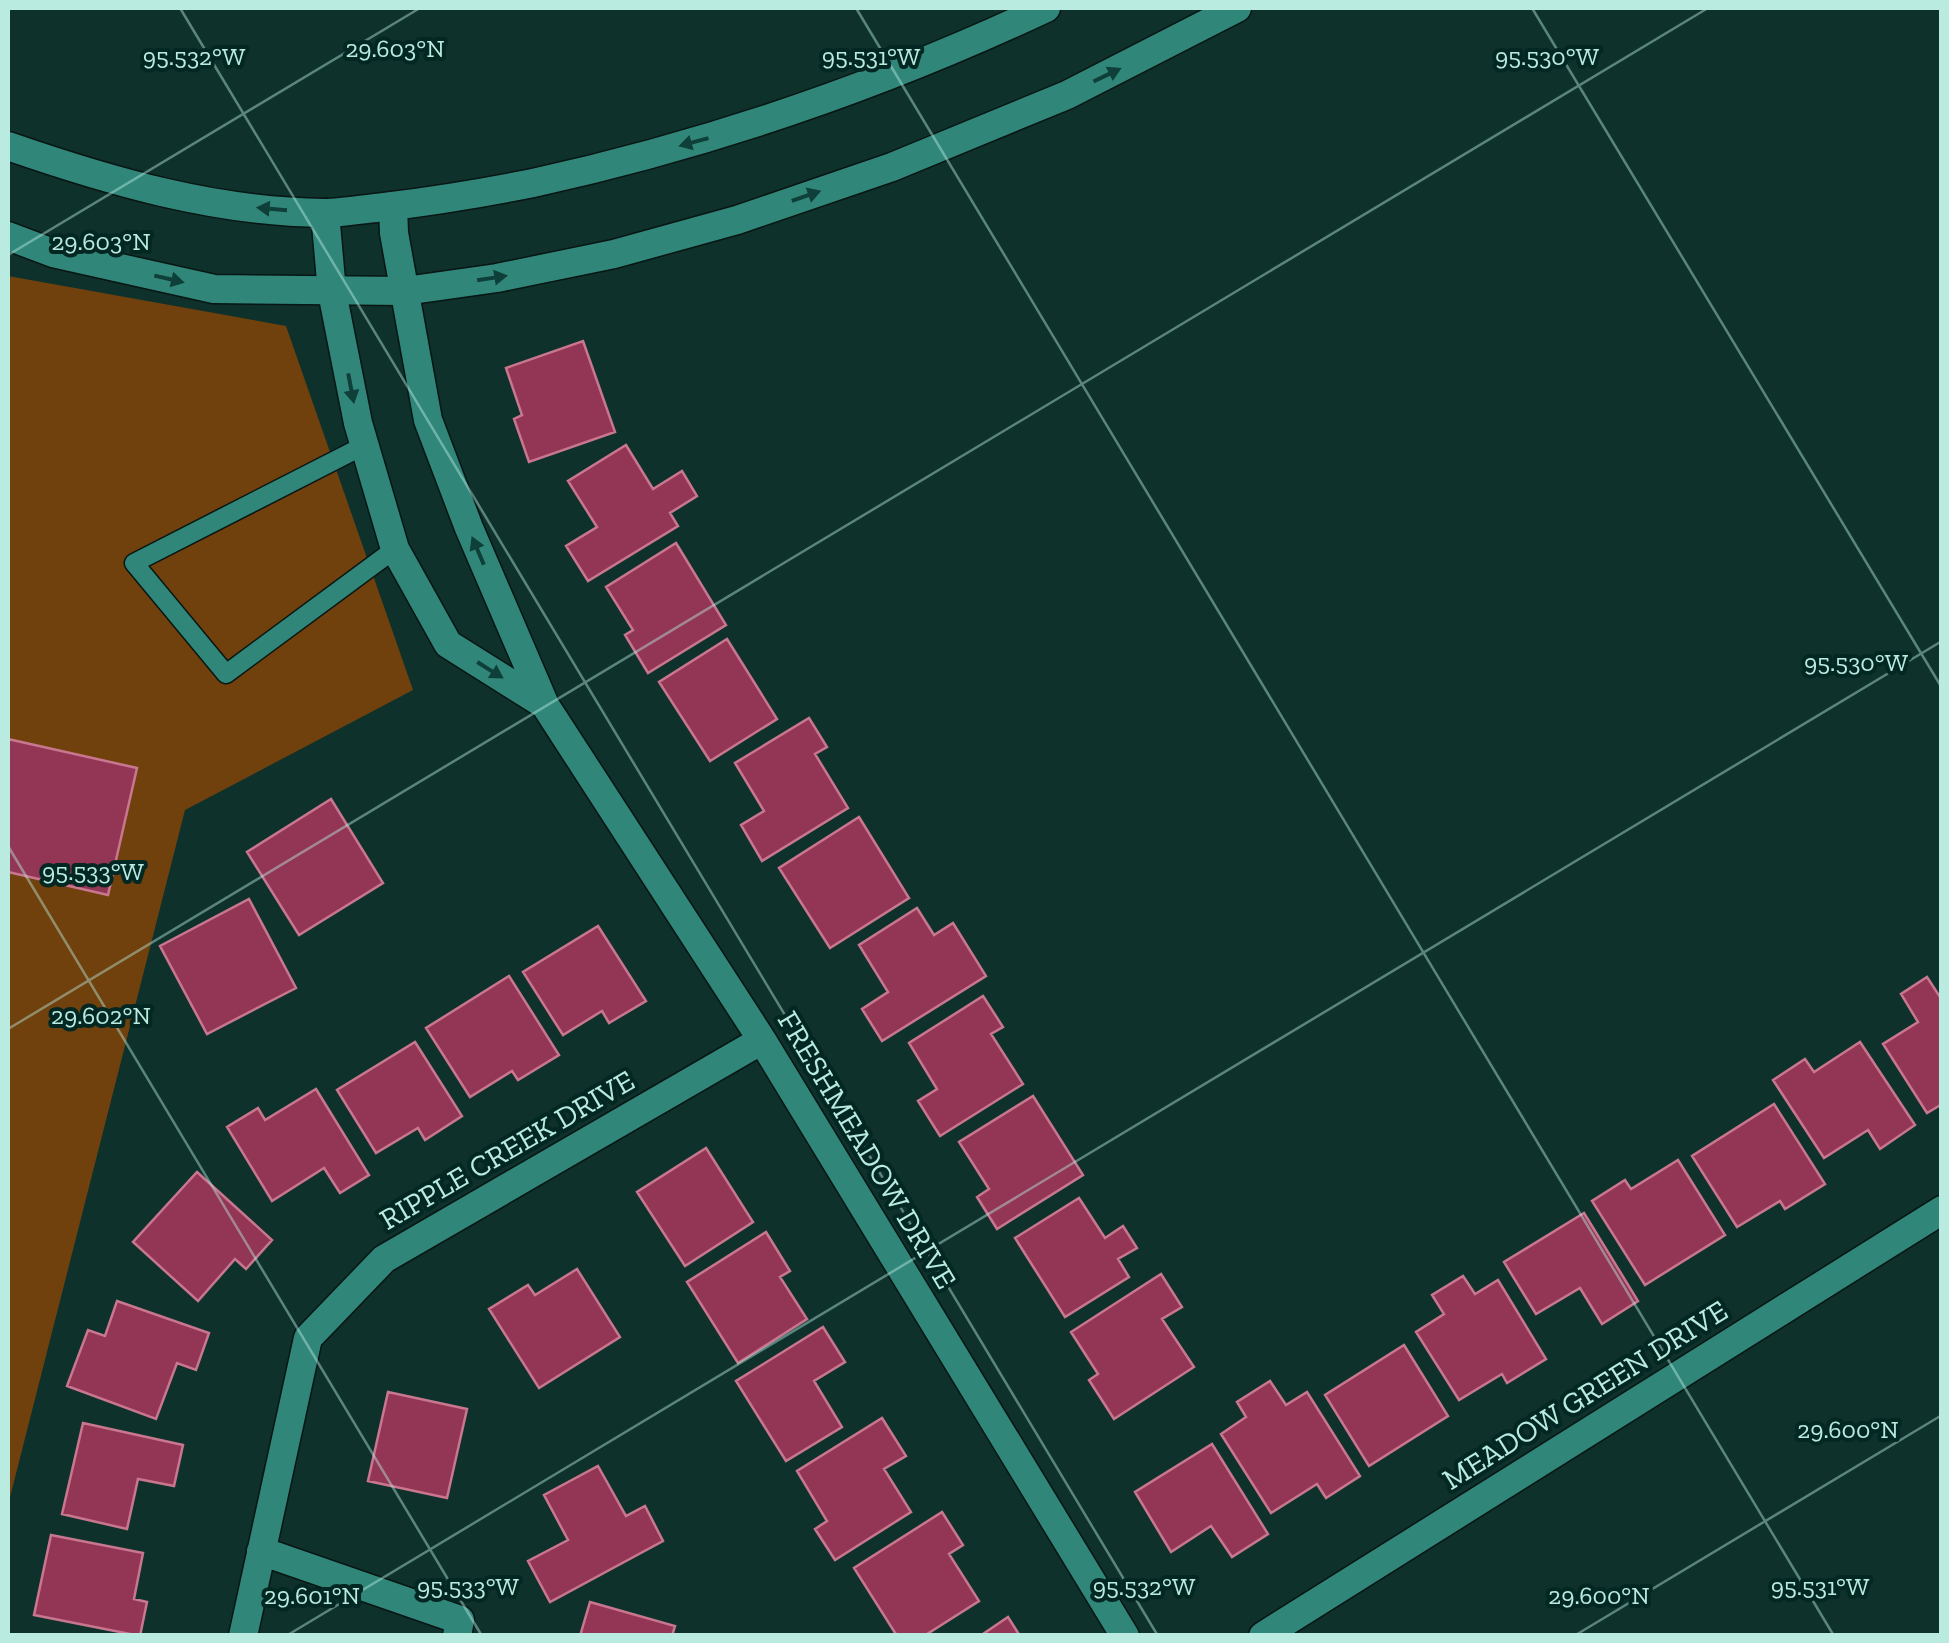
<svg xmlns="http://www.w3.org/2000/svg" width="1949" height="1643" font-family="'Zilla Slab',serif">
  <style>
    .green { fill: #71410d }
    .building { fill: #933656; stroke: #c8778f; stroke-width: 2.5 }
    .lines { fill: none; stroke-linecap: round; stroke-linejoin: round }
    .service-casing { stroke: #081614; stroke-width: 21 }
    .minor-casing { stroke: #081614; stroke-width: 31 }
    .tertiary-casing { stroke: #081614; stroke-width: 31 }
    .service { stroke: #31867a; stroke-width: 18 }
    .minor { stroke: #31867a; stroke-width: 28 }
    .tertiary { stroke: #31867a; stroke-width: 28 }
    .oneway { fill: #0e3f38 }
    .ticks { fill: none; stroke: #b9ebe1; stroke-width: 2.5; stroke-opacity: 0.45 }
    .labels { text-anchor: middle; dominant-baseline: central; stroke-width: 8; stroke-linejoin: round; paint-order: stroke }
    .street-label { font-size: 30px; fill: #b9ebe1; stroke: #032722 }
    .ticks-label { font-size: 25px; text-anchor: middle; fill: #b9ebe1; stroke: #032722; stroke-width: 8; stroke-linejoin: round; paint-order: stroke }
  </style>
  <rect width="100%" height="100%" fill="#0e312c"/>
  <path class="green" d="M8,276l278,50 127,364 -228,120 -177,695z"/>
  <path class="building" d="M583,341l32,91 -86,30 -15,-43 8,-4 -16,-47z
    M626,445l27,44 29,-18 15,25 -27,17 8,13 -90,55 -22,-35 31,-19 -29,-46z
    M676,543l50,82 -78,48 -23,-38 8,-5 -27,-43z
    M727,639l50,80 -67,42 -51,-79z
    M809,718l18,29 -12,7 33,54 -86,53 -21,-36 23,-14 -29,-48z
    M8,739l129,29 -29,127 -100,-23z
    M331,799l52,84 -84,52 -52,-83z
    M859,817l50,81 -79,50 -51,-80z
    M249,899l47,89 -89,46 -47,-88z
    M917,908l17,27 19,-12 33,53 -104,65 -20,-32 26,-17 -29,-47z
    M598,926l48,75 -37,22 -7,-12 -39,24 -40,-63z
    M509,976l50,79 -41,25 -6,-9 -42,26 -44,-69z
    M1927,977l15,23v104l-15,9 -44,-69 35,-22 -17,-28z
    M983,996l20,31 -12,7 32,50 -83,52 -22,-35 19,-12 -28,-46z
    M415,1042l47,74 -37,24 -7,-12 -42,25 -39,-63z
    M1860,1042l55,83 -35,24 -12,-19 -44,28 -51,-78 32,-21 9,13z
    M316,1089l53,86 -29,18 -16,-25 -52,33 -45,-74 31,-19 7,12z
    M1033,1096l50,79 -86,54 -20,-32 12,-8 -30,-47z
    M1774,1104l51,80 -40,25 -5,-8 -43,26 -45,-71z
    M706,1148l47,74 -68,44 -48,-74z
    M1678,1160l47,75 -80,50 -53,-84 33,-21 6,9z
    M197,1172l75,68 -26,29 -11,-10 -37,42 -65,-59z
    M1079,1198l26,40 18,-12 14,22 -19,11 11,18 -64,40 -50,-79z
    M1584,1213l54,88 -36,23 -22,-36 -44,26 -32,-52z
    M766,1232l24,39 -10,6 27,42 -69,44 -51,-81z
    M577,1269l43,68 -81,51 -50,-79 39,-24 7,10z
    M1161,1274l21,33 -20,12 32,48 -80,52 -25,-39 9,-6 -27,-42z
    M1463,1276l12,18 23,-14 48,79 -39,24 -5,-9 -43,26 -43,-68 28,-18 -12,-19z
    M117,1301l92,32 -13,37 -19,-7 -21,56 -89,-33 21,-56 17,6z
    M823,1327l22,35 -31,19 28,46 -56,34 -50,-80z
    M1404,1345l44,71 -79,50 -44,-71z
    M1270,1381l16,24 21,-13 53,84 -34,22 -9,-14 -46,29 -50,-79 25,-17 -9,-15z
    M388,1392l79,17 -20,89 -79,-17z
    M882,1418l24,38 -22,13 27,43 -76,48 -20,-31 12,-8 -30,-50z
    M83,1423l100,22 -9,41 -36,-7 -11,50 -65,-15z
    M1212,1444l56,90 -36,23 -21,-31 -40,26 -36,-60z
    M598,1466l28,50 19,-10 18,35 -113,61 -22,-41 40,-21 -24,-45z
    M942,1512l21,33 -14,9 30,47 -55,35h-27l-43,-68z
    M51,1535l92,18 -9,46 13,3 -7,34 -106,-21z
    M590,1602l85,24 -3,10h-92z
    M1008,1617l12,19h-40z"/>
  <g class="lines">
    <g class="service-casing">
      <path id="service" d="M365,445l-231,118 92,111 169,-125"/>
    </g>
    <g class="minor-casing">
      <path id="minor" d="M393,206l1,27 34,187 41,108 76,177 217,335 363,596
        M325,213l7,79 26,131 37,126 53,95 97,61
        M261,1551l199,69 -3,16
        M243,1636l65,-298 76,-79 378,-219
        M1263,1636l679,-426"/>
    </g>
    <g class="tertiary-casing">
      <path id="tertiary" d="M8,146c101,35 207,66 316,67 19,0 40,-4 60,-6 50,-6 99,-14 149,-24 177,-39 349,-98 513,-175
        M8,236l45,17 161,36 191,2 92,-13 117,-24 123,-34 155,-53 175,-72 170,-87"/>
    </g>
    <use href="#service" class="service"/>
    <use href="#minor" class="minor"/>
    <use href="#tertiary" class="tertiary"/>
  </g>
  <defs><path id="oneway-solid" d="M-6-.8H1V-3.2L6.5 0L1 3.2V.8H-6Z" transform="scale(2.5)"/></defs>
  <g class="oneway">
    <use href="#oneway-solid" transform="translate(1107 75) rotate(-26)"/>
    <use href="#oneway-solid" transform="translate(694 142) rotate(165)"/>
    <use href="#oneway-solid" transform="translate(806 196) rotate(-19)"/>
    <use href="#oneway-solid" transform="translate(272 209) rotate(-175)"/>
    <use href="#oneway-solid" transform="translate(492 278) rotate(-9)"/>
    <use href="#oneway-solid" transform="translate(169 279) rotate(13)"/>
    <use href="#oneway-solid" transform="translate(351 388) rotate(79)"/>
    <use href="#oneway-solid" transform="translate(478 551) rotate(-113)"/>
    <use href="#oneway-solid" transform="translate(490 670) rotate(32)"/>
  </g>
  <path class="ticks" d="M180,8l978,1628M856,8l978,1628M1532,8l410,680M8,255l412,-247M8,846l474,790M8,1029l1700,-1021M286,1636l1656,-995M1574,1636l368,-221"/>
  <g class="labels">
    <g class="street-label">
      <text transform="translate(507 1150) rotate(-30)">RIPPLE CREEK DRIVE</text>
      <text transform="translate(867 1150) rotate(59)">FRESHMEADOW DRIVE</text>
      <text transform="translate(1585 1395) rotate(-32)">MEADOW GREEN DRIVE</text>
    </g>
  </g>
  <g class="ticks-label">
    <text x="395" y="57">29.603°N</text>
    <text x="871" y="65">95.531°W</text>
    <text x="194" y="65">95.532°W</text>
    <text x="1547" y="65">95.530°W</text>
    <text x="101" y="250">29.603°N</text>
    <text x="1856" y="671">95.530°W</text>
    <text x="93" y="880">95.533°W</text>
    <text x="101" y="1024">29.602°N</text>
    <text x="1848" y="1438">29.600°N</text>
    <text x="468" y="1595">95.533°W</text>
    <text x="1144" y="1595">95.532°W</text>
    <text x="1820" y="1595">95.531°W</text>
    <text x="312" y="1604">29.601°N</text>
    <text x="1599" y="1604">29.600°N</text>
  </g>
  <rect width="1949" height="1643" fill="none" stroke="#b9ebe1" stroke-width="20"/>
</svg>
